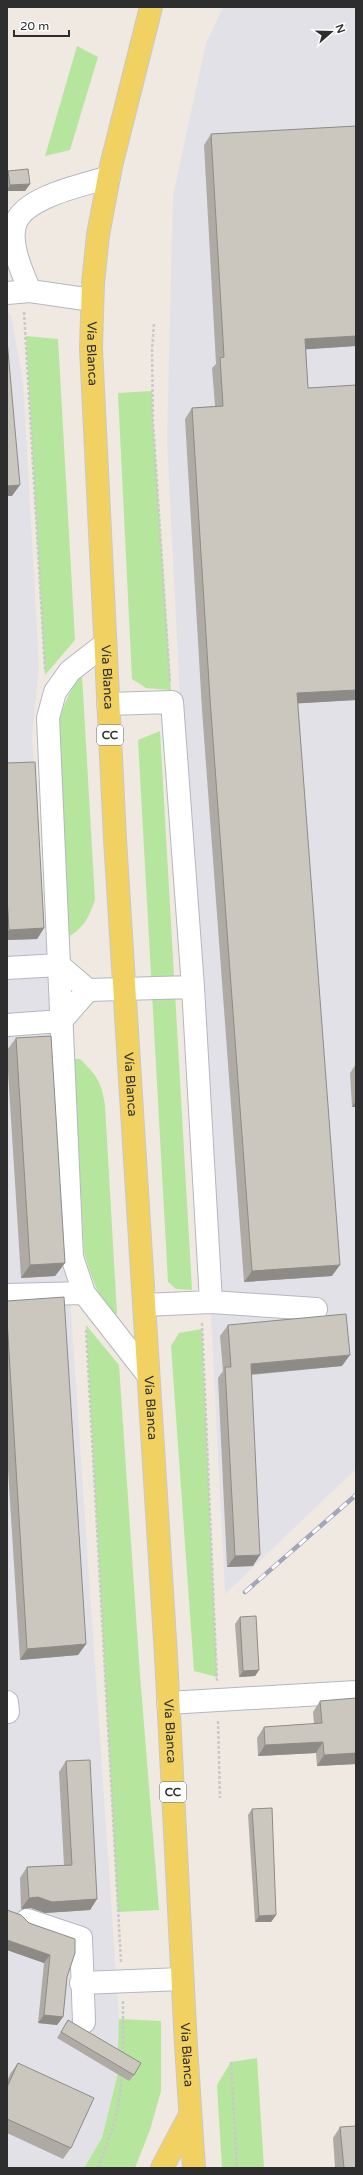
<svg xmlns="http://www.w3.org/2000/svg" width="363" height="2175" font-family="'Varela Round',sans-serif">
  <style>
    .industrial { fill: #e3e1e8 }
    .green { fill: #b6e59e }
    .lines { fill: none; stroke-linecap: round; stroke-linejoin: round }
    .minor-casing { stroke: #b4b7c1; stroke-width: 24 }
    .major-casing { stroke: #c9c9c9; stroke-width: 24 }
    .path { stroke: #c9c9c9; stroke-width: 2.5; stroke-dasharray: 3 2; stroke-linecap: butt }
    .minor { stroke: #fff; stroke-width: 22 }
    .major { stroke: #f2d163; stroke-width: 22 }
    .rail-casing { stroke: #a3a6b8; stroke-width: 4.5 }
    .rail { stroke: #fff; stroke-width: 3; stroke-dasharray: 9; stroke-linecap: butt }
    .wall { fill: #afaba4 }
    .shaded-wall { fill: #8e8b86 }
    .building { fill: #cbc7bf; stroke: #8e8b86 }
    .labels { text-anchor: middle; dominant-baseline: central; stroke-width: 3.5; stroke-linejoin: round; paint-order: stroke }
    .shield { fill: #fff; stroke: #6d6d6d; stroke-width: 1 }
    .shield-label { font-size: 12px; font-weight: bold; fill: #2e2e2e }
    .street-label { font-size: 13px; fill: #2e2e2e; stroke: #fff }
  </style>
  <rect width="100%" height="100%" fill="#efe9e1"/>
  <path class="industrial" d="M223,7h133v1462l-131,125 -58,-1155 6,-243 33,-153z
    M7,311l4,4 12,67 16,284 -7,71 87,1282 -2,58 -15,62 -18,29h-77z"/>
  <path class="green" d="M77,46l21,11 -28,93 -25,6z
    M26,336l32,3 17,301 -30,35z
    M152,391l1,31 18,268 -25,-2 -14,-9 -14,-286z
    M82,675l13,225c-6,17 -11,28 -27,37l-12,-205c6,-21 11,-40 26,-57z
    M160,731l32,559 -16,-1 -8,-7 -30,-542z
    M74,1059h6c17,17 21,22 25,46l12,209 -7,-2c-13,-19 -20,-38 -26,-60z
    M86,1325l33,40 21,310 19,235 -41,2z
    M202,1329l15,348 -23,-6 -23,-325 8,-13z
    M119,2019l42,2v70l-11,39 -15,38h-51l18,-30 15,-61z
    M257,2058l7,110h-42l-5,-83 14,-23z"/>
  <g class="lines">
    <g class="minor-casing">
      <path id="minor" d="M7,293l23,-2
        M92,300l-62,-9c-8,-19 -22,-49 -14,-69 11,-26 68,-37 93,-45
        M105,644l-35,27 -15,21 -7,26 24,539 12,36 64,82
        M108,704l64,-2 21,285 18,315
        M7,968l52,-3 29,25 -27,31 -54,4
        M88,990l105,-3
        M7,1295l77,-2
        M144,1305l67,-3 105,7
        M7,1702l1,10
        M168,1703l188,-11
        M27,1920l54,18 3,84
        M81,1983l101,-4"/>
    </g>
    <g class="major-casing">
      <g id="major">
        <path id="s1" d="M151,7l-40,159 -13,69 -5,48 -2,65 24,491 51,817 20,390 8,122"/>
        <path d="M162,2168l28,-53"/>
      </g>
    </g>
    <path class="path" d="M24,312l21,358
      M154,324l-2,26 1,72 17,261
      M202,1323l15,359
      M86,1330l35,632
      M218,1721l2,77
      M123,2001v55
      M231,2062l6,106
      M97,2168c14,-30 23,-60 25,-93"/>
    <use href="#minor" class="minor"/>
    <use href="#major" class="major"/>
    <g class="rail-casing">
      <path id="rail" d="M245,1592l111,-97"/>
    </g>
    <use href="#rail" class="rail"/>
  </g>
  <path class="wall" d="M356,126v220l-50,3 2,39 48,312 -58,3 34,573 -88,6 -42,-572 -17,-291 7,-11 23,-2 -3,-38 4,-4 -12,-219 7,-11z
    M8,171l22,13 -5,7h-18v-17z
    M7,763l37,165 -7,11 -30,1z
    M16,1038l49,225 -10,13 -34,2 -14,-222v-6z
    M356,1064v43h-4l-2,-34z
    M7,1301l79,343 -8,11 -58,5 -13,-206z
    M228,1325l114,41 -91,9 2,191 -26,1 -9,-189 5,-7 -3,-35z
    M240,1617l19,53 -4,6 -16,1 -4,-53z
    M356,1698v66l-39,2 -1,-13 -58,3 -1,-18 7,-11 50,-3 -1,-12 7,-11z
    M66,1761l31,138 -7,11 -45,3 -14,-5 -10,1 -1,-31 7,-11 37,-2 -5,-93z
    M252,1809l24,106 -5,7h-16l-7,-107z
    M7,1910l14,5 46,62 -4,40 -6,8 -19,-2 6,-60 -37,-13z
    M68,2020l66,55 -5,6 -72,-43z
    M18,2063l53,85 -8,11 -56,-26v-52l3,-7z
    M340,2127l16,41h-21l-2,-30z"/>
  <path class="shaded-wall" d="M30,184l-5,7h-18v-1l3,-5z
    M356,336v10l-59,4 8,-11z
    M20,485l-8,11h-5v-10z
    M356,690v10l-67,4 8,-11z
    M44,928l-7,11 -30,1v-8l2,-2z
    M356,1101v6h-4z
    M65,1263l-10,13 -34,2 9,-13z
    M340,1265l-8,11 -88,6 8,-11z
    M350,1355l-8,11 -99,9 8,-11z
    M260,1555l-7,11 -26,1 8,-11z
    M86,1644l-8,11 -58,5 7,-11z
    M259,1670l-4,6 -16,1 4,-6z
    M323,1742l-7,11 -58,3 7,-11z
    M356,1753v11l-39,2 7,-11z
    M38,1897l59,2 -7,11 -45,3 -14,-5 -10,1 8,-11z
    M276,1915l-5,7h-16l4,-6z
    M7,1940l43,15 -6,8 -37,-13z
    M44,2015l19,2 -6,8 -19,-2z"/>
  <path class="building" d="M356,126v210l-51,3 3,49 48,-3v305l-59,3 43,572 -88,6 -42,-572 -18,-291 31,-2 -3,-48 4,-1 -13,-223z
    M28,169l2,15 -20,1 -2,-14z
    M7,340l13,145 -13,1z
    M35,762l9,166 -35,2 -2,-34v-133z
    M51,1036l14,227 -35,2 -14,-227z
    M64,1297l22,347 -59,5 -20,-330v-18z
    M346,1314l4,41 -99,9 9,191 -25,1 -10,-189h6l-3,-42z
    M256,1616l3,54 -16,1 -3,-54z
    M356,1698v55l-32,2 -1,-13 -58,3 -1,-18 58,-4 -2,-22z
    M90,1760l7,139 -45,3 -14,-5 -9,1 -2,-31 45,-2 -6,-104z
    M272,1808l4,107 -17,1 -7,-107z
    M7,1910l14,5 8,8 46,16v14l-8,24 -4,40 -19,-2 6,-60 -43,-15z
    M68,2020l73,43 -7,12 -73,-43z
    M18,2063l76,35 -23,50 -64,-29v-32z
    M356,2126v42h-12l-4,-41z"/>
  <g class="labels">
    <g class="shield">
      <rect x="97" y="725" width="26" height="20" rx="3"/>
      <rect x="160" y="1782" width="26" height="20" rx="3"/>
    </g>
    <g class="shield-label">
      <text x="110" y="735">CC</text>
      <text x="173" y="1792">CC</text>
    </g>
    <g class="street-label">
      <text stroke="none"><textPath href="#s1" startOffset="353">Vía Blanca</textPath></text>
      <text stroke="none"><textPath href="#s1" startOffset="677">Vía Blanca</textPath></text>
      <text stroke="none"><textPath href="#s1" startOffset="1085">Vía Blanca</textPath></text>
      <text stroke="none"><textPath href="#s1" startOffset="1409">Vía Blanca</textPath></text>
      <text stroke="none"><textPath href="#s1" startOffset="1733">Vía Blanca</textPath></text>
      <text stroke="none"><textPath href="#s1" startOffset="2057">Vía Blanca</textPath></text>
    </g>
  </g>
  <rect width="363" height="2175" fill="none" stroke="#2e2e2e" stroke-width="16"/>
  <g transform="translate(331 32) rotate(70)" stroke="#ffffff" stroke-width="3" paint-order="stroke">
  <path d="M0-3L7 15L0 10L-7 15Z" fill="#2e2e2e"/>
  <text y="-6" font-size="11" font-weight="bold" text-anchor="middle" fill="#2e2e2e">N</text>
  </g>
  <path d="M14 30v6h55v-6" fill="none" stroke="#2e2e2e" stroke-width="2"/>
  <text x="20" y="30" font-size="12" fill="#2e2e2e" stroke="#ffffff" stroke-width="3" paint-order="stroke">20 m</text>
</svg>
